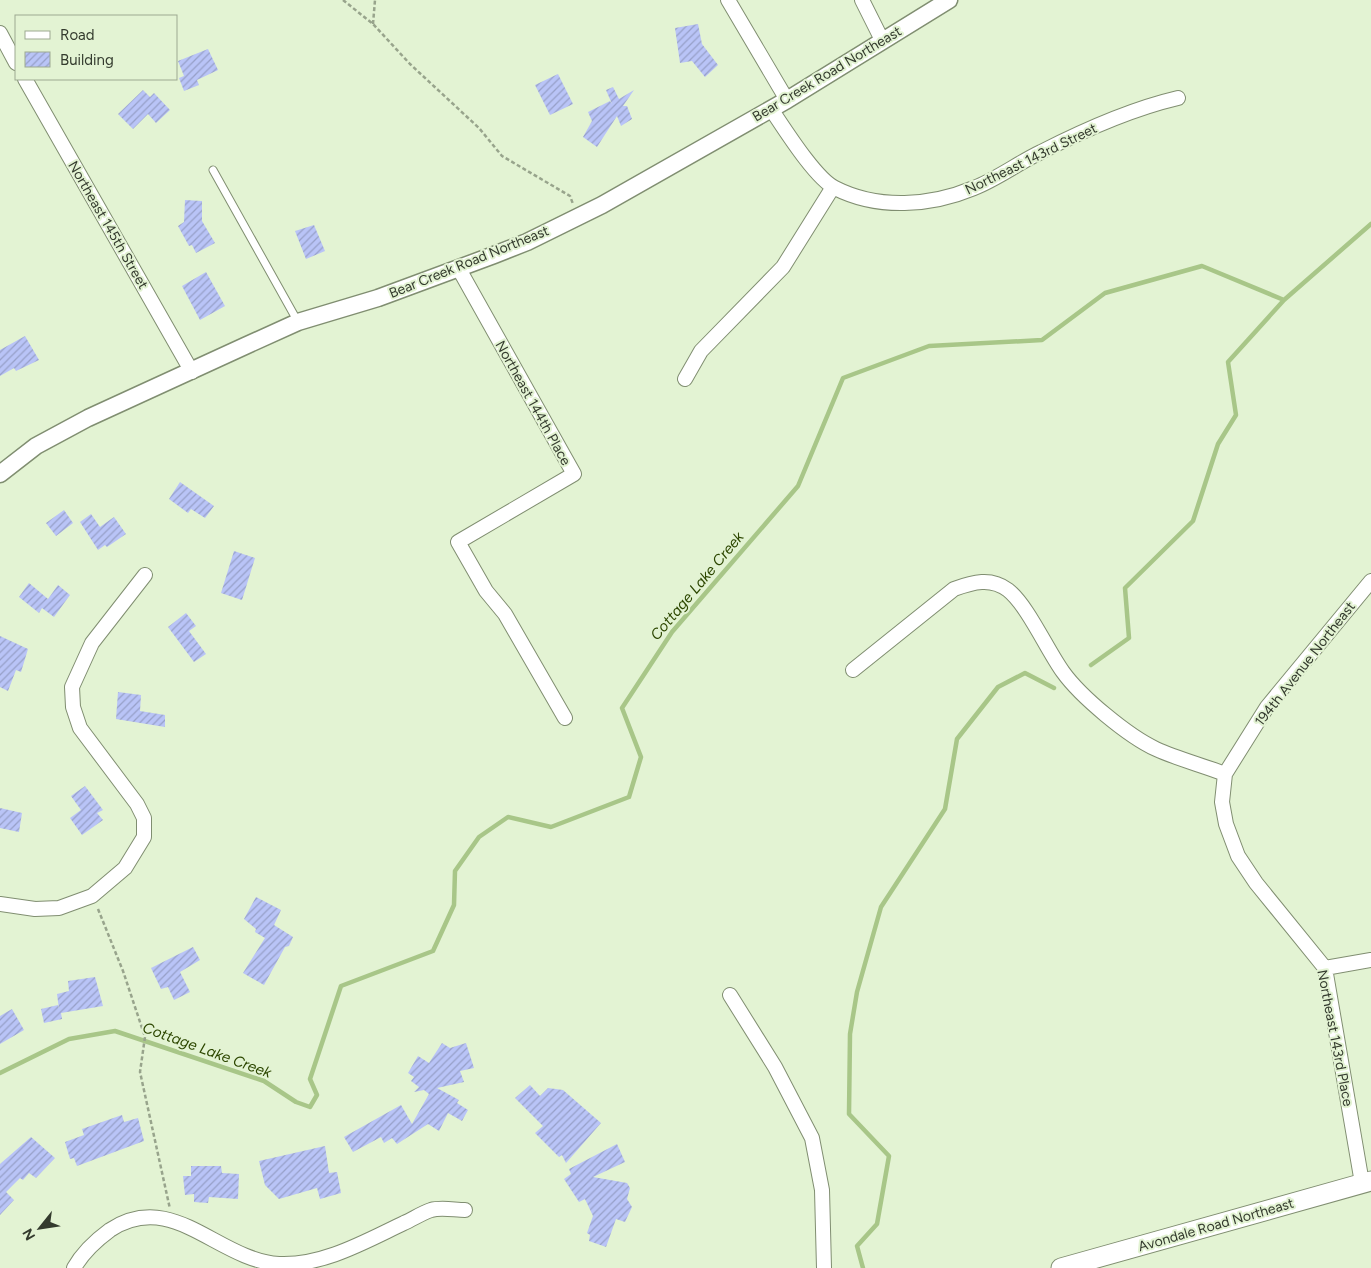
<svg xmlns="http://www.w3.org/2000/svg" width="1371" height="1268" font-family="Figtree,sans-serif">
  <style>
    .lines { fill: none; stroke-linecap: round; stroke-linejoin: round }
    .stream { stroke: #a8c688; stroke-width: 4.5 }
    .building { fill: url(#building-hatch) }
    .service-casing { stroke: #808e71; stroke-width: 9 }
    .minor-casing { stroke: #808e71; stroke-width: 16 }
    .tertiary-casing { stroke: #808e71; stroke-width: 19 }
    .secondary-casing { stroke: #808e71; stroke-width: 21 }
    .path { stroke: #98a48c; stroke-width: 2.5; stroke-dasharray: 4 2.5; stroke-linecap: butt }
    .service { stroke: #fff; stroke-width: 7 }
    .minor { stroke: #fff; stroke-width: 14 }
    .tertiary { stroke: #fff; stroke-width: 16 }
    .secondary { stroke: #fff; stroke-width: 19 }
    .labels { text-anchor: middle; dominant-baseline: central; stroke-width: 4; stroke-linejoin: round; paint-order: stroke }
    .street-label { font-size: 14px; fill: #343b2e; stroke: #e3f3d3 }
    .water-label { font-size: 15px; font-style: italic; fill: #2d4700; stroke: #e3f3d3 }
  </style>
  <defs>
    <pattern id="building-hatch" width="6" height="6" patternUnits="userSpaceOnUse" patternTransform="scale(1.25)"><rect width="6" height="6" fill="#b9c4f7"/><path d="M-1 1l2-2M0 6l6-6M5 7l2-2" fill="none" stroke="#97a0c8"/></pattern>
  </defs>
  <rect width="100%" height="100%" fill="#e3f3d3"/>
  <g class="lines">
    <path class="stream" d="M1091,665l38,-27 -4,-50 68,-67 25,-77 18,-29 -8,-53 56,-62
      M0,1073l69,-34 46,-8 149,50 32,21 14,5 7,-12 -7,-16 31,-93 92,-35 21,-46 1,-34 24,-34 29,-20 43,10 78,-30 12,-40 -19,-49 50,-76 126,-146 45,-108 86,-32 113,-6 63,-47 97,-27 82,34 87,-76
      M863,1268l-6,-22 20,-22 12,-68 -40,-42 1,-80 7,-42 24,-85 64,-98 12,-70 41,-52 27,-14 29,15"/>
  </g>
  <path class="building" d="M698,24l4,20 16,21 -13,12 -13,-16 -12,2 -5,-35z
    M208,49l10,21 -21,10 2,5 -15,6 -5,-13 5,-2 -6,-15z
    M558,74l15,30 -23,11 -15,-30z
    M613,87l6,12 15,-9 -11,16h4l5,13 -11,7 -4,-10 -20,31 -14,-10 9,-16 -4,-9 22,-11 2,3 -6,-14z
    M143,90l7,7 4,-4 16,17 -14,13 -8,-9 -15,15 -15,-15z
    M185,200l17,1v20l13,22 -19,10 -4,-8 -3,1 -11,-20 6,-4z
    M314,225l11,26 -19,8 -11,-28z
    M206,272l19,34 -25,14 -18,-34z
    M25,336l14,24 -23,11 -2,-3 -14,8v-26z
    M180,482l34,24 -9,12 -14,-9 -3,4 -19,-14z
    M64,510l9,13 -17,13 -10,-13z
    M91,514l9,13 14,-10 12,17 -19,13 -2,-2 -7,5 -18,-28z
    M234,551l21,7 -13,42 -21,-7z
    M29,583l19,16 10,-14 12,10 -16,22 -12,-9 -3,5 -20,-16z
    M186,613l10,13 -7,5 17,23 -12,8 -26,-35z
    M0,636l28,13 -7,23 -5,-2 -8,21 -8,-4z
    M118,692l23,3 -1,16 25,4v12l-49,-8z
    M85,786l18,24 -6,3 6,7 -21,15 -12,-17 11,-8 -10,-14z
    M0,808l22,5 -3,19 -19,-4z
    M256,897l25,13 -7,15 19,12 -4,9 -4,1 -21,38 -21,-12 22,-35 -10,-6 1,-3 -12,-10z
    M193,947l7,13 -20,12 10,20 -16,8 -6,-13 -7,2 -10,-21z
    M95,977l8,29 -42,7 1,6 -18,4 -3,-14 17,-4 1,4 -2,-15 12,-3 -1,-10z
    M12,1009l12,21 -24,14v-28z
    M442,1043l8,5 16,-5 8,25 -14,3 4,11 -27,6 22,12 -2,3 11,7 -6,11 -14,-8 -9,18 -11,-7 -31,20 -5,-6 -8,5 -3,-6 -28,15 -9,-15 57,-32 11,19 17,-30 -5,-4 -10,2 5,-5 -8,-6 3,-4 -6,-4 10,-17 11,7z
    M530,1085l10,11 8,-8 15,2 38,33 -35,40 -4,-8 -3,2 -24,-24 8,-7 -28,-28z
    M122,1115l2,7 14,-4 6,23 -67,25 -3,-8 -4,1 -5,-17 19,-7 -2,-6z
    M31,1137l24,21 -19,20 -7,-5 -6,7 -3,-2 -14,14 8,8 -14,15v-51z
    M617,1144l8,18 -32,15 34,6 3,5 -3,11 5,8 -7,15 -9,-3 -10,28 -17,-6 1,-6 -3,-2 6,-17 -8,-17 -6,3 -15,-23 7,-5 -2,-5z
    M325,1146l4,27 8,-1 4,21 -21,6 -3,-11 -38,11 -14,-14 -6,-24z
    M191,1166h30l1,7 17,1 -1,25 -29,-2 -1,6 -14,-1v-8l-9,1 -2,-19h8z"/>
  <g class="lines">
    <g class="service-casing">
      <path id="service" d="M213,170l85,152"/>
    </g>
    <g class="minor-casing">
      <path id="minor" d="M728,0l59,100
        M862,0l20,40
        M0,33l16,30
        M25,79l167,293
        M771,109c13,19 44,69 64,79 43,22 96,18 139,0 23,-9 44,-25 67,-36 43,-22 90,-43 137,-54
        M459,269l115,205 -116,68 28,49 19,23 60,104
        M685,379l16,-28 82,-84 50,-80
        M853,670l101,-81c19,-7 37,-12 54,1 20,16 39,60 55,82 18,25 65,64 93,77 22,10 46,16 69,25l-3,28 4,22 12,32 18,27 69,85 37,215
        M1225,774l42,-67 104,-126
        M0,904l35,5 24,-1 33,-12 33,-28 19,-31v-19l-7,-14 -57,-76 -7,-21 -1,-20 20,-44 53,-68
        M1325,968l46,-8
        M730,995l45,72 37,71 10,52 2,78
        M74,1268c9,-16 21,-27 36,-38 63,-41 107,30 169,34 44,2 87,-23 125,-41 9,-4 18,-10 27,-13 10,-3 24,0 34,0"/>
    </g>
    <g class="tertiary-casing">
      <path id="tertiary" d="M0,474l36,-28 52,-28 157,-72 53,-24 80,-24 116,-43 33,-13 75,-37 185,-105 162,-100"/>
    </g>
    <g class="secondary-casing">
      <path id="secondary" d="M1061,1268l310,-87"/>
    </g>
    <path class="path" d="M343,0l30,24 37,40 69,64 23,28 68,40 3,8
      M373,24l2,-24
      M98,909l25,62 22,66 -5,35 30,137"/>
    <use href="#service" class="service"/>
    <use href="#minor" class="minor"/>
    <use href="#tertiary" class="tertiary"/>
    <use href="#secondary" class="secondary"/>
  </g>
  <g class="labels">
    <g class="street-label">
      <text transform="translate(827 74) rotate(-31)">Bear Creek Road Northeast</text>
      <text transform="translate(1031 159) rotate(-26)">Northeast 143rd Street</text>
      <text transform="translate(108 225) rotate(60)">Northeast 145th Street</text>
      <text transform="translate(469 262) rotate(-22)">Bear Creek Road Northeast</text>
      <text transform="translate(533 403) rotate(61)">Northeast 144th Place</text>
      <text transform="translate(1305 664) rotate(-52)">194th Avenue Northeast</text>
      <text transform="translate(1335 1038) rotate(79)">Northeast 143rd Place</text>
      <text transform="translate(1216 1225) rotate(-16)">Avondale Road Northeast</text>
    </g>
    <g class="water-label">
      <text transform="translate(697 586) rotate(-50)">Cottage Lake Creek</text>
      <text transform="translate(207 1050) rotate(20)">Cottage Lake Creek</text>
    </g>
  </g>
  <rect x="15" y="15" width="162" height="65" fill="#e3f3d3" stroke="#9da991"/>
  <rect x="25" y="31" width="25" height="8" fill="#ffffff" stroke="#9da991"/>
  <text x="60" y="40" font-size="15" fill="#343b2e">Road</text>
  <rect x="25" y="52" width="25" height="15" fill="url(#building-hatch)" stroke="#9da991"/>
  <text x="60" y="65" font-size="15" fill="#343b2e">Building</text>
  <g transform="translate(40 1228) rotate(240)" stroke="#e3f3d3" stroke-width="4" paint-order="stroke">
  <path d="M0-4L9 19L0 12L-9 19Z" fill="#343b2e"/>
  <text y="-8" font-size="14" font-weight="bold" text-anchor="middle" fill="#343b2e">N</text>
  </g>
</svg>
